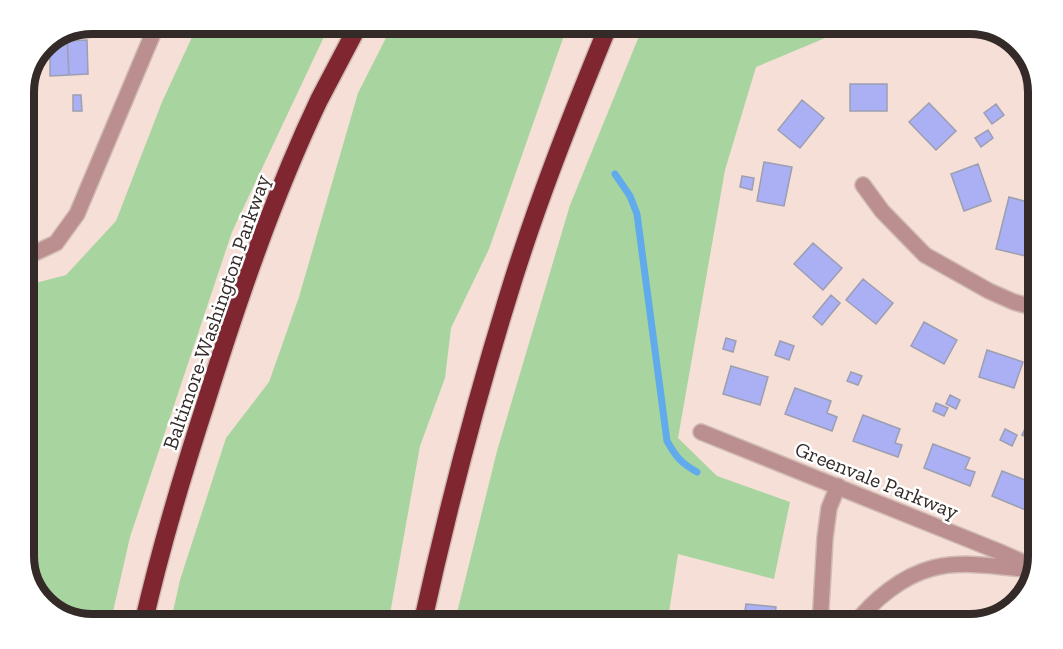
<svg xmlns="http://www.w3.org/2000/svg" width="1063" height="649" font-family="'Zilla Slab',serif">
  <style>
    .green { fill: #a8d59f }
    .lines { fill: none; stroke-linecap: round; stroke-linejoin: round }
    .stream { stroke: #61abed; stroke-width: 7 }
    .building { fill: #abb0f4; stroke: #9c9eb1; stroke-width: 1.5 }
    .street-casing { stroke: #cfbbb3; stroke-width: 18 }
    .highway-casing { stroke: #cfbbb3; stroke-width: 21 }
    .street { stroke: #bb8e8f; stroke-width: 15 }
    .highway { stroke: #7f2631; stroke-width: 18 }
    .labels { text-anchor: middle; dominant-baseline: central; stroke-width: 5; stroke-linejoin: round; paint-order: stroke }
    .street-label { font-size: 21px; fill: #342b28; stroke: #fff }
    .rim { fill: none; stroke: #342b28; stroke-width: 8 }
  </style>
  <rect width="100%" height="100%" fill="#f6dfd6"/>
  <path class="green" d="M198,24h132l-98,208 -102,305 -20,88h-17l-35,-9 -25,-25 -9,-30v-275l42,-11 50,-54 46,-119z
    M393,24h175l-79,225 -38,79 -6,50 -25,68 -32,179h-218l10,-45 46,-142 43,-56 30,-85 59,-204z
    M644,24h292l-106,12 -74,31 -31,103 -47,268 39,38 73,26 -16,77 -96,-25 -11,71h-213l43,-174 73,-246z"/>
  <g class="lines">
    <path class="stream" d="M615,174l15,22 7,18 30,227c9,16 14,22 30,31"/>
  </g>
  <path class="building" d="M67,35l2,40 -19,1v-34z
    M87,40l1,34 -19,1 -2,-34z
    M850,84h37v27h-37z
    M73,95h8l1,16h-9z
    M802,100l22,18 -24,30 -22,-18z
    M929,103l27,28 -20,19 -27,-28z
    M996,104l8,11 -12,9 -8,-11z
    M988,130l5,8 -12,9 -6,-9z
    M764,162l28,5 -8,39 -27,-5z
    M978,164l13,37 -27,10 -13,-37z
    M742,176l12,2 -2,12 -12,-3z
    M1009,197l30,8v33l-5,20 -38,-9z
    M813,243l29,25 -19,22 -29,-26z
    M863,279l30,24 -17,21 -30,-24z
    M831,295l9,8 -18,22 -9,-8z
    M924,322l33,18 -13,24 -33,-18z
    M726,338l10,3 -3,11 -10,-3z
    M780,341l14,5 -5,14 -14,-5z
    M987,350l36,12 -9,26 -35,-11z
    M731,366l37,11 -8,28 -37,-11z
    M851,372l11,4 -4,9 -11,-4z
    M795,388l36,13 -4,12 10,4 -5,14 -47,-17z
    M950,395l10,5 -4,9 -10,-5z
    M1031,397l8,1v26l-14,-3z
    M936,403l12,5 -4,8 -11,-5z
    M863,415l37,14 -5,14 7,2 -4,12 -45,-16z
    M1027,424l12,6 -4,10 -13,-5z
    M1005,429l12,6 -5,11 -12,-6z
    M933,444l37,14 -5,11 10,3 -5,14 -46,-18z
    M1002,471l23,9 4,-8 10,4v17l-3,-1 -8,19 -36,-15z
    M746,604l30,3 -2,18h-43l1,-9 12,1z"/>
  <g class="lines">
    <g class="street-casing">
      <path id="street" d="M863,185l19,26 43,44 64,36 25,11 25,7
        M24,258l32,-15 21,-29 80,-190
        M701,432l299,120 36,16
        M820,625l5,-87 4,-30 9,-22
        M854,625c19,-25 48,-49 79,-57 30,-8 68,-1 99,2"/>
    </g>
    <g class="highway-casing">
      <path id="highway" d="M143,625c17,-75 39,-149 63,-223 32,-102 67,-205 113,-302 13,-25 27,-51 40,-76
        M422,625c24,-109 52,-218 85,-325 28,-93 65,-186 102,-276"/>
    </g>
    <use href="#street" class="street"/>
    <use href="#highway" class="highway"/>
  </g>
  <g class="labels">
    <g class="street-label">
      <text transform="translate(216 312) rotate(-71)">Baltimore-Washington Parkway</text>
      <text transform="translate(877 480) rotate(22)">Greenvale Parkway</text>
    </g>
  </g>
  <path d="M0 0H1063V649H0ZM92 34H970A58 58 0 0 1 1028 92V556A58 58 0 0 1 970 614H92A58 58 0 0 1 34 556V92A58 58 0 0 1 92 34Z" fill="#fff" fill-rule="evenodd"/>
  <path class="rim" d="M92 34H970A58 58 0 0 1 1028 92V556A58 58 0 0 1 970 614H92A58 58 0 0 1 34 556V92A58 58 0 0 1 92 34Z"/>
</svg>
